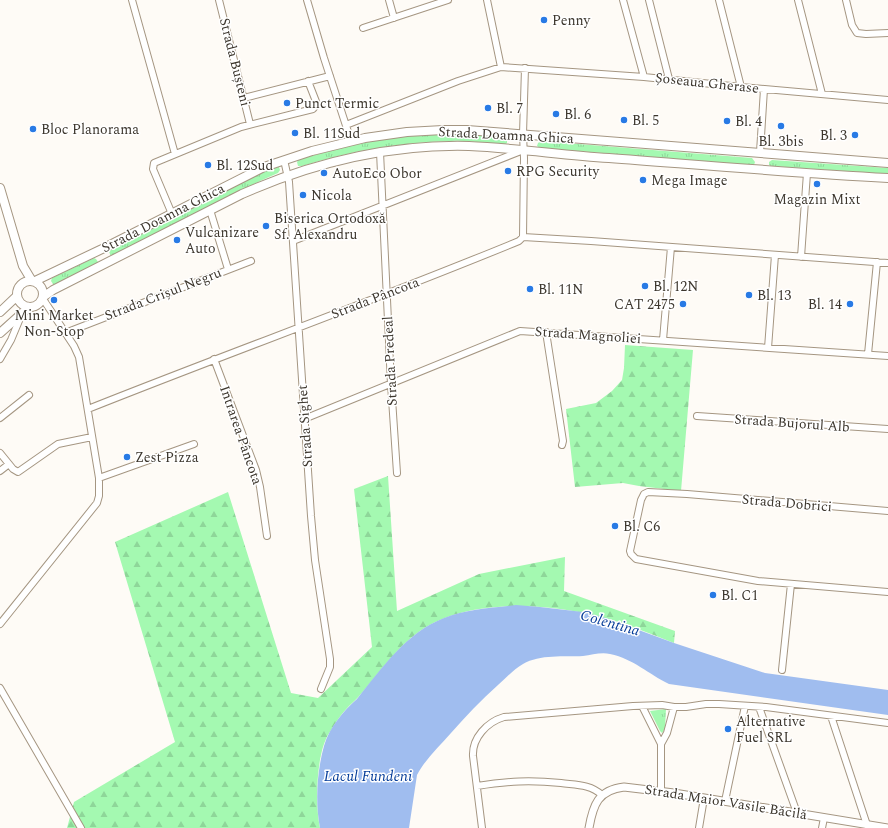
<svg xmlns="http://www.w3.org/2000/svg" width="888" height="828" font-family="Spectral,serif">
  <style>
    .grass { fill: url(#grass-tufts) }
    .forest { fill: url(#forest-firs) }
    .water { fill: #a0bdef }
    .lines { fill: none; stroke-linecap: round; stroke-linejoin: round }
    .minor-casing { stroke: #a59682; stroke-width: 8 }
    .tertiary-casing { stroke: #a59682; stroke-width: 9 }
    .secondary-casing { stroke: #a59682; stroke-width: 10 }
    .minor { stroke: #fff; stroke-width: 6 }
    .tertiary { stroke: #fff; stroke-width: 7 }
    .secondary { stroke: #fff; stroke-width: 8 }
    .poi-dot { fill: #287ae5; stroke: #fff; stroke-width: 1.5 }
    .labels { text-anchor: middle; dominant-baseline: central; stroke-width: 3; stroke-linejoin: round; paint-order: stroke }
    .poi-label { font-size: 14px; fill: #3c362d; stroke: #fff; text-anchor: start }
    .street-label { font-size: 14px; fill: #3c362d; stroke: #fff }
    .water-label { font-size: 15px; font-style: italic; fill: #063d99; stroke: #fff }
  </style>
  <defs>
    <pattern id="grass-tufts" width="24" height="20" patternUnits="userSpaceOnUse"><rect width="24" height="20" fill="#a4f9b1"/><path d="M3 7l-1-3M5 7V3M7 7l1-3M15 17l-1-3M17 17v-4M19 17l1-3" fill="none" stroke="#8ed699"/></pattern>
    <pattern id="forest-firs" width="22" height="20" patternUnits="userSpaceOnUse"><rect width="22" height="20" fill="#a4f9b1"/><path d="M5 1l3.5 6h-7zM16 11l3.5 6h-7z" fill="#8ed699"/></pattern>
  </defs>
  <rect width="100%" height="100%" fill="#fefbf6"/>
  <path class="grass" d="M431,134h29l45,3 2,2v4l-3,2c-17,-1 -35,-5 -52,-4 -51,1 -102,10 -150,25h-4l-1,-4 2,-3 57,-15 34,-6z
    M541,141l211,17 3,4 -1,3h-3l-211,-17 -3,-2 1,-3z
    M772,160l116,8v6l-117,-8 -2,-1v-3z
    M277,165l2,2 1,3 -2,3 -18,8 -146,75h-3l-2,-4 1,-3 149,-76z
    M94,258l2,1 2,3 -2,3 -40,20 -3,-1 -2,-3 1,-3z
    M666,709l-1,20 -3,4 -2,-2 -10,-20z"/>
  <path class="forest" d="M625,345l68,5 -12,141 -42,-5 -16,-3 -48,4 -9,-78 30,-6 16,-12 10,-11 2,-12z
    M388,476l9,135 82,-37 86,-17 -1,34 111,40 -1,12c-23,-9 -45,-18 -69,-25 -54,-15 -137,-21 -185,13 -24,17 -41,42 -60,64 -3,4 -7,7 -11,11 -8,8 -15,19 -21,29 -12,21 -13,70 -8,93h-253l7,-26 101,-60 -60,-200 113,-50 63,201 27,5 54,-51 -18,-158z"/>
  <path class="water" d="M516,605l24,2 43,5 23,6 68,25 91,30 123,17v25l-219,-31c-21,-10 -35,-25 -59,-30 -9,-2 -18,1 -27,2 -19,1 -43,-2 -60,8 -9,5 -17,14 -25,21 -17,15 -32,31 -47,48 -12,14 -25,25 -34,42l-8,53h-89c-5,-26 -3,-57 4,-82 5,-18 20,-36 33,-47 24,-30 50,-67 87,-81 22,-9 47,-10 72,-13z"/>
  <g class="lines">
    <g class="minor-casing">
      <path id="minor" d="M132,0l43,154
        M219,0l31,124
        M307,0l17,58 27,83
        M389,0l5,18
        M487,0l14,67
        M623,0l21,77
        M649,0l20,79
        M719,0l22,87
        M798,0l24,94
        M846,0l6,25 5,8 9,1 22,-1
        M363,28l85,-28
        M244,98l86,-22
        M346,125l112,-44 43,-14 143,10 97,10 147,13
        M380,152l11,232 6,89
        M760,152l4,-63
        M284,160l5,22 22,334 4,44 15,99v8l-9,22
        M210,210l18,59
        M172,214l-19,-45 1,-6 87,-36 72,-18 4,-5 -9,-23
        M523,237l1,-79 -1,-24 2,-66
        M293,241l228,-90
        M801,257l6,-84
        M546,332l17,109 -1,4
        M65,333l186,-72
        M663,340l8,-93
        M768,348l7,-93
        M868,354l9,-92
        M0,359l11,-19 10,-24
        M214,359l42,111 4,17 7,49
        M88,409c143,-57 288,-109 431,-168l4,-4 68,4 297,22
        M697,416l191,13
        M0,418l29,-23
        M304,419l216,-88 368,25
        M0,453l13,16 5,3 40,-28 34,-7
        M0,471l9,-7
        M99,478l95,-34
        M888,511l-201,-17 -39,-2 -4,2 -3,6 -11,51 1,3 5,5 122,22 130,11
        M0,624l97,-121 2,-7v-18l-20,-121 -5,-11 -31,-47
        M782,670l9,-86
        M0,688l81,140
        M642,706l19,38v47
        M759,707l38,106
        M831,716l36,109
        M661,744l6,-11 7,-26
        M477,786c31,-5 53,-6 84,-3 15,2 29,1 41,12
        M725,801l20,-95
        M482,828l-9,-72c-1,-18 14,-34 31,-39l129,-11 29,-1 12,2h12l20,-3h13l47,3 122,16
        M699,828l5,-30
        M822,828l2,-10"/>
    </g>
    <g class="tertiary-casing">
      <path id="tertiary" d="M589,828c4,-23 9,-38 35,-41l50,6 214,35"/>
    </g>
    <g class="secondary-casing">
      <path id="secondary" d="M0,188l23,78 9,15
        M17 294a13 13 0 1 1 26 0a13 13 0 1 1-26 0Z
        M35,281l67,-32 162,-82 48,-16 53,-13 42,-6 36,-2h24l421,33
        M43,297l10,-7 189,-96c73,-32 147,-50 227,-48 47,2 93,9 140,12 93,7 186,15 279,20
        M0,312l17,-16
        M0,333l29,-26"/>
    </g>
    <use href="#minor" class="minor"/>
    <use href="#tertiary" class="tertiary"/>
    <use href="#secondary" class="secondary"/>
  </g>
  <g class="poi-dot">
    <circle cx="544" cy="20" r="4"/>
    <circle cx="287" cy="103" r="4"/>
    <circle cx="488" cy="108" r="4"/>
    <circle cx="556" cy="114" r="4"/>
    <circle cx="624" cy="120" r="4"/>
    <circle cx="727" cy="121" r="4"/>
    <circle cx="781" cy="126" r="4"/>
    <circle cx="33" cy="129" r="4"/>
    <circle cx="295" cy="133" r="4"/>
    <circle cx="855" cy="135" r="4"/>
    <circle cx="208" cy="165" r="4"/>
    <circle cx="508" cy="171" r="4"/>
    <circle cx="324" cy="173" r="4"/>
    <circle cx="643" cy="180" r="4"/>
    <circle cx="817" cy="184" r="4"/>
    <circle cx="303" cy="195" r="4"/>
    <circle cx="266" cy="226" r="4"/>
    <circle cx="177" cy="240" r="4"/>
    <circle cx="645" cy="286" r="4"/>
    <circle cx="530" cy="289" r="4"/>
    <circle cx="749" cy="295" r="4"/>
    <circle cx="54" cy="300" r="4"/>
    <circle cx="683" cy="304" r="4"/>
    <circle cx="850" cy="304" r="4"/>
    <circle cx="127" cy="457" r="4"/>
    <circle cx="615" cy="526" r="4"/>
    <circle cx="713" cy="595" r="4"/>
    <circle cx="728" cy="729" r="4"/>
  </g>
  <g class="labels">
    <g class="poi-label">
      <text x="552" y="20">Penny</text>
      <text x="295" y="103">Punct Termic</text>
      <text x="496" y="108">Bl. 7</text>
      <text x="564" y="114">Bl. 6</text>
      <text x="632" y="120">Bl. 5</text>
      <text x="735" y="121">Bl. 4</text>
      <text x="41" y="129">Bloc Planorama</text>
      <text x="303" y="133">Bl. 11Sud</text>
      <text x="847" y="135" text-anchor="end">Bl. 3</text>
      <text x="781" y="141" text-anchor="middle">Bl. 3bis</text>
      <text x="216" y="165">Bl. 12Sud</text>
      <text x="516" y="171">RPG Security</text>
      <text x="332" y="173">AutoEco Obor</text>
      <text x="651" y="180">Mega Image</text>
      <text x="311" y="195">Nicola</text>
      <text x="817" y="199" text-anchor="middle">Magazin Mixt</text>
      <text x="274" y="218">Biserica Ortodoxă<tspan x="274" dy="16">Sf. Alexandru</tspan></text>
      <text x="185" y="232">Vulcanizare<tspan x="185" dy="16">Auto</tspan></text>
      <text x="653" y="286">Bl. 12N</text>
      <text x="538" y="289">Bl. 11N</text>
      <text x="757" y="295">Bl. 13</text>
      <text x="675" y="304" text-anchor="end">CAT 2475</text>
      <text x="842" y="304" text-anchor="end">Bl. 14</text>
      <text x="54" y="315" text-anchor="middle">Mini Market<tspan x="54" dy="16">Non-Stop</tspan></text>
      <text x="135" y="457">Zest Pizza</text>
      <text x="623" y="526">Bl. C6</text>
      <text x="721" y="595">Bl. C1</text>
      <text x="736" y="721">Alternative<tspan x="736" dy="16">Fuel SRL</tspan></text>
    </g>
    <g class="street-label">
      <text transform="translate(235 62) rotate(76)">Strada Bușteni</text>
      <text transform="translate(707 83) rotate(6)">Șoseaua Gherase</text>
      <text transform="translate(506 135) rotate(3)">Strada Doamna Ghica</text>
      <text transform="translate(163 218) rotate(-27)">Strada Doamna Ghica</text>
      <text transform="translate(163 294) rotate(-21)">Strada Crișul Negru</text>
      <text transform="translate(375 298) rotate(-21)">Strada Pâncota</text>
      <text transform="translate(588 335) rotate(4)">Strada Magnoliei</text>
      <text transform="translate(390 361) rotate(-93)">Strada Predeal</text>
      <text transform="translate(792 423) rotate(4)">Strada Bujorul Alb</text>
      <text transform="translate(305 426) rotate(-94)">Strada Sighet</text>
      <text transform="translate(241 435) rotate(71)">Intrarea Pâncota</text>
      <text transform="translate(787 503) rotate(5)">Strada Dobrici</text>
      <text transform="translate(726 802) rotate(9)">Strada Maior Vasile Băcilă</text>
    </g>
    <g class="water-label">
      <text transform="translate(610 623) rotate(16)">Colentina</text>
      <text x="368" y="776">Lacul Fundeni</text>
    </g>
  </g>
</svg>
